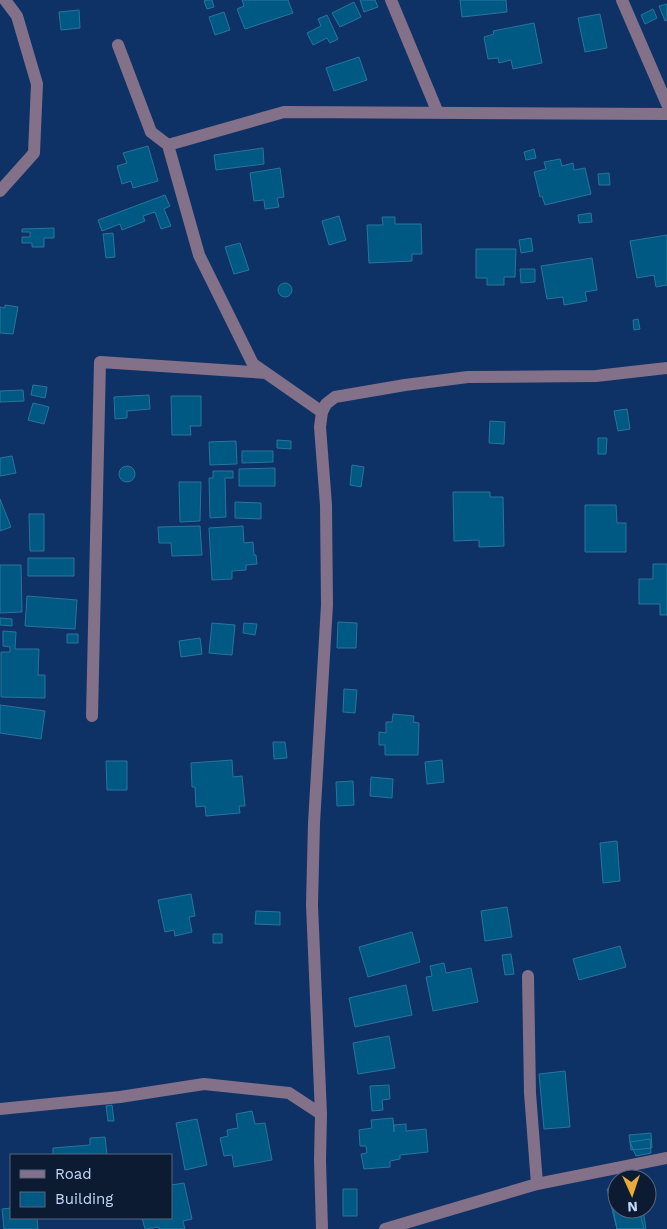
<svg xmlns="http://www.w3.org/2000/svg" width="667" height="1229" font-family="'Work Sans',sans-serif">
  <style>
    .building { fill: #005982; stroke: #2a749f }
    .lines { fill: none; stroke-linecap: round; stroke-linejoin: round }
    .minor { stroke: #837089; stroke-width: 12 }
  </style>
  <rect width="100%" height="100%" fill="#0e3265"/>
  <path class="building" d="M207,0h5l2,7 -7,2 -3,-8z
    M242,0h46l5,13 -48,16 -8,-20 7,-3z
    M360,0h15l3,7 -14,5z
    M460,0h46l1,12 -45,5z
    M354,2l7,15 -21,10 -8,-14z
    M667,4v16l-2,1 -6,-15z
    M653,9l4,9 -12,6 -4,-9z
    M79,10l1,18 -19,2 -2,-18z
    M224,12l6,18 -15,5 -6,-18z
    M600,14l7,34 -22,4 -7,-34z
    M327,15l11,24 -8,4 -3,-5 -14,7 -6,-12 14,-7 -3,-7z
    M534,23l8,40 -29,6 -2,-9 -12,3 -1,-5 -10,1 -4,-22 10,-3 -1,-3z
    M359,57l8,23 -33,11 -8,-23z
    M148,146l10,35 -25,7 -2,-7 -9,3 -5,-18 10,-3 -4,-10z
    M263,148l1,16 -48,6 -2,-15z
    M534,149l2,9 -10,2 -2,-8z
    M560,159l2,7 11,-3 1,7 11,-2 6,26 -46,11 -3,-9 -2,1 -6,-25 12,-3 -2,-7z
    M280,168l4,29 -7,1 2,9 -14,2 -1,-9 -10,1 -4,-28z
    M609,173l1,12h-11l-1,-11z
    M165,195l5,11 -6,3 7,17 -10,3 -6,-17 -12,4 2,5 -23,9 -2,-6 -18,7 -4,-11z
    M591,213l1,9 -13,1 -1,-8z
    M339,216l7,24 -17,5 -7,-24z
    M382,217h13v7h26l1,30h-10v7l-43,2 -2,-38h16z
    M54,228v10h-10v9h-12v-4h-10v-6h8v-5h-8v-3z
    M113,233l2,24 -9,1 -3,-24z
    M667,235v50l-11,2 -2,-12 -17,3 -7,-37z
    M531,238l2,13 -12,2 -2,-13z
    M240,243l9,27 -15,4 -9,-27z
    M476,249h40l-1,28h-11v8h-17v-7h-11z
    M592,258l5,32 -12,2 2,9 -23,4 -1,-8 -16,2 -6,-33z
    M520,269h15v13l-14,1z
    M278 290a7 7 0 1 1 14 0a7 7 0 1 1-14 0Z
    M5,305l13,2 -5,27 -13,-1v-26l5,1z
    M638,319l2,10 -6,1 -1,-10z
    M33,385l14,2 -2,11 -14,-3z
    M23,390l1,11 -24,1v-11z
    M149,395l1,14 -23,2v7l-12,1 -1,-22z
    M171,396h30v30h-11l1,9h-19z
    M33,403l16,4 -5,17 -16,-4z
    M627,409l3,20 -12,2 -4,-20z
    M490,421l15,1 -1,22 -15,-1z
    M598,438h9l-1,16h-8z
    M277,440l14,1v8l-14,-1z
    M236,441l1,23 -27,1 -1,-23z
    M242,451h31v11l-31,1z
    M12,456l4,17 -16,3v-18z
    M352,465l12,2 -3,20 -11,-2z
    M119 474a8 8 0 1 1 16 0a8 8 0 1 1-16 0Z
    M275,468v18h-36v-17z
    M213,471h20v7h-8l1,39 -16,1 -1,-40h4z
    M179,482h22l-1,39 -20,1z
    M453,492h37v5h13l1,49 -25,1v-7l-25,1z
    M0,499l11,28 -11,4z
    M235,502l26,1v16l-26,-1z
    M585,505h31l1,18h9v29h-41z
    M29,514h15v37h-14z
    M200,526l2,29 -30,1 -1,-13h-12l-1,-16z
    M243,526l1,17 9,-1 1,13h2l1,9 -11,1v5l-14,1v8l-20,1 -3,-52z
    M28,558h46v18h-46z
    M653,564h14v51h-7v-11h-21v-25h14z
    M0,565h21l1,47 -22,1z
    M27,596l50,4 -2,29 -50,-3z
    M0,618l12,1v7l-12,-1z
    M338,622l19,1 -1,25h-19z
    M212,623l23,2 -3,30 -23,-2z
    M244,623l13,1 -2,11 -12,-2z
    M3,631l13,1 -1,17h24l-1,26h7v23l-44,-1v-45h9v-5l-7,-1z
    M67,634h11v9h-11z
    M200,638l2,16 -21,3 -2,-16z
    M344,689l13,1 -2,23 -12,-1z
    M0,705l45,6 -4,28 -41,-6z
    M393,714l21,2 -1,6 6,1 -1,32h-33v-10h-6v-13l7,1v-11h6z
    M273,742h12l2,16 -13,1z
    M232,760l1,17 9,-1 3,30h-6l1,7 -34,3 -1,-10 -9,1 -1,-20h-3l-1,-24z
    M442,760l2,22 -17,2 -2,-22z
    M106,761h21v29h-20z
    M371,777l22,2 -1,19 -22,-2z
    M353,781l1,24 -17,1 -1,-24z
    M617,841l3,40 -17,2 -3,-40z
    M191,894l4,22 -6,1 3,15 -17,4 -1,-6 -9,2 -7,-32z
    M507,907l5,30 -27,4 -4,-30z
    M256,911l24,1v13l-25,-1z
    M412,932l8,30 -52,15 -9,-30z
    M213,934h9v9h-9z
    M620,946l6,21 -47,13 -6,-21z
    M511,954l3,20 -9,1 -3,-20z
    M444,963l2,10 25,-5 7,34 -45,9 -7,-34 6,-1 -2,-10z
    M406,985l6,30 -57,12 -6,-29z
    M389,1036l6,32 -37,6 -5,-31z
    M565,1071l5,56 -26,2 -5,-55z
    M389,1085l1,14 -8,1 1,10 -11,1 -2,-25z
    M112,1105l2,16h-6l-2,-15z
    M252,1111l3,13 10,-1 7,37 -38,7 -2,-12 -8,1 -4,-18 8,-2 -1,-6 11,-2 -2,-14z
    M393,1118l1,14v-7l12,-1v7l20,-2 2,23 -28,3v4l-10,2v6l-26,2 -3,-15 6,-1 -1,-7h-6l-1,-16 13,-2 -1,-8z
    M197,1119l10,46 -22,5 -9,-47z
    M651,1133l1,15 -21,2 -2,-15z
    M105,1137l2,18h-54v-7l37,-3v-7z
    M650,1139l1,14 -15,3 -6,-14z
    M184,1183l8,36 -9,2 2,8h-26v-2l-14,2 -3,-11h29v-33z
    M617,1186v23h22l5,20h-27l-10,-40z
    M617,1186v23h26l3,20h-29l-8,-42z
    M343,1189h14v27h-14z
    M11,1208v10h26l1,11h-34l-2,-20z"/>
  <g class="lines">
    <path class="minor" d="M391,0l47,113
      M622,0l45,104
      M118,45l33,87 17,13
      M0,191l34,-38 3,-69 -20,-68 -12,-16
      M322,412l-69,-48 -54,-109 -31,-110 116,-33 383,2
      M92,716l8,-354 166,11
      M0,1109l120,-12 84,-13 85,9 32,21
      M537,1184l130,-26
      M322,1229l-2,-69 1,-46 -9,-209 2,-82 13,-218 -1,-100 -6,-78 2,-15 4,-8 9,-7 70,-12 63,-8 128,-1 71,-8
      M385,1229l152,-45 -7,-91 -2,-117"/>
  </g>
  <rect x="10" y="1154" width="162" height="65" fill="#0c1b32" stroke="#556781"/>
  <rect x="20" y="1170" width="25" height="8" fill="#837089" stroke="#556781"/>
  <text x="55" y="1179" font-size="15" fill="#c3d8f8">Road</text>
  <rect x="20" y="1192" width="25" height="15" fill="#005982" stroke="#556781"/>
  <text x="55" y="1204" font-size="15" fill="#c3d8f8">Building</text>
  <g transform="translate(632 1194) rotate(177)"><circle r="24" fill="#0c1b32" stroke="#556781"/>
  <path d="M0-4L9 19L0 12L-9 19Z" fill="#e9aa38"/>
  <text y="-8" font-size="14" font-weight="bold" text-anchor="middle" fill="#c3d8f8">N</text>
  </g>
</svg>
